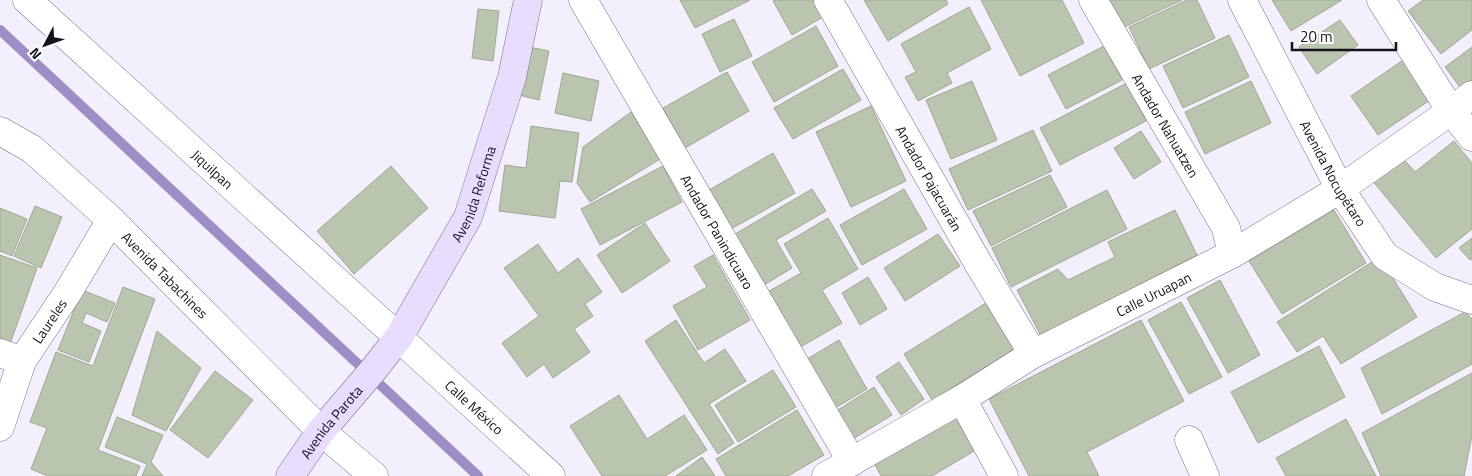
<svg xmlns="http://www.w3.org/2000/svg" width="1472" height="476" font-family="'Titillium Web',sans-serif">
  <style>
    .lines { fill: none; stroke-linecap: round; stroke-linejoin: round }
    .stream { stroke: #9f8dc6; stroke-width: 10 }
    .building { fill: #b9c5af; stroke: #9da993 }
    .street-casing { stroke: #787287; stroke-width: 29 }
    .secondary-casing { stroke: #787287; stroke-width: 29 }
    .street { stroke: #fff; stroke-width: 28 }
    .secondary { stroke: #e9ddfe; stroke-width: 28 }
    .labels { text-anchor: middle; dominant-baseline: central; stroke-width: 4; stroke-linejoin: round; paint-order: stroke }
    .street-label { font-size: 14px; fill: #15121b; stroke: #fefefe }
  </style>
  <rect width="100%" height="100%" fill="#f3effd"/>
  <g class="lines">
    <path class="stream" d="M0,30l478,446"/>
  </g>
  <path class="building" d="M680,0h70l-55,28z
    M775,0h39l9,17 -31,18 -19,-34z
    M864,0h82l2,4 -60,37z
    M981,0h81l22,43 -64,33z
    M1109,0h73l-60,28z
    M1187,0h10l18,38 -66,31 -20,-42z
    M1272,0h70l-51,31z
    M1423,0h49v30l-31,24 -33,-43z
    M969,7l22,42 -44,24 5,10 -34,18 -13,-24 11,-5 -15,-28z
    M478,9l21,2 -6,50 -21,-3z
    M734,19l18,37 -32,16 -18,-38z
    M1340,20l18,25 -41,29 -18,-27z
    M816,26l22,40 -64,36 -22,-40z
    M1229,35l20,42 -66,31 -20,-42z
    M1104,46l18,34 -56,29 -18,-34z
    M529,47l20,4 -10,49 -20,-5z
    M1472,47v42l-7,5 -20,-27z
    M1409,56l27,40 -58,39 -27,-39z
    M843,69l18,31 -68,39 -19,-31z
    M727,72l22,39 -64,37 -22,-40z
    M563,73l36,8 -8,40 -36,-8z
    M972,81l25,59 -46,19 -25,-59z
    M1251,81l20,42 -66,31 -20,-42z
    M1127,83l19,38 -86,44 -20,-37z
    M871,106l35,75 -55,26 -35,-75z
    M631,112l29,47 -70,43 -13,-19 6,-36z
    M531,126l48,7 -7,49 -12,-1 -5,37 -56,-7 6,-46 21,3z
    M1033,130l19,41 -84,39 -19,-41z
    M1141,131l20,31 -27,17 -20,-31z
    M1454,141l18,22v66l-36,29 -64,-78 29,-24 14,16z
    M773,153l22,40 -64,36 -22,-39z
    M391,166l37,42 -74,66 -37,-43z
    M663,166l19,36 -82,43 -19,-36z
    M1050,175l17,32 -76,39 -18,-35z
    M812,189l14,22 -50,29 16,28 -28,17 -29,-51z
    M904,189l23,40 -65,36 -22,-40z
    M1107,190l20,39 -116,58 -19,-39z
    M35,206l27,11 -21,51 -27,-12z
    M0,208l27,11 -15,37 -12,-5z
    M1175,210l22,45 -156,81 -24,-46 41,-21 10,11 47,-23 -7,-15z
    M1334,210l32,53 -84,51 -33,-53z
    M828,218l30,51 -36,21 20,33 -45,26 -33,-55 37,-21 -17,-29z
    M645,223l25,38 -48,32 -25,-38z
    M938,234l22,32 -55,35 -21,-33z
    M1472,238v21l-2,1 -11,-12z
    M538,244l20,29 20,-15 24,34 -17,12 8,12 -19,13 16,23 -37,26 -9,-14 -17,13 -25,-34 37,-27 -35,-48z
    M0,255l37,13 -27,76 -10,-4z
    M713,255l37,65 -52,30 -25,-44 34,-19 -13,-21z
    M1380,257l37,60 -76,47 -18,-28 -26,16 -20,-30z
    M868,277l19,32 -27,16 -18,-32z
    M1220,280l40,75 -32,18 -41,-75z
    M123,287l32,12 -57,151 42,16 -4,10h-88l-17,-7 16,-41 -17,-6 26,-70 37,14z
    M82,290l33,13 -8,19 -21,-9 -4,10 19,8 -12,31 -31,-12z
    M1181,302l41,75 -33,17 -41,-74z
    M986,303l29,46 -83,51 -28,-46z
    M1465,312l7,7v45l-90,50 -21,-46z
    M676,320l28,43 21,-14 21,32 -37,23 25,39 -16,11 -73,-113z
    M1141,320l43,81 -97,51 12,24h-70l-40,-77z
    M157,331l44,37 -35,63 -34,-16z
    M839,340l28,49 -37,22 -28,-49z
    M1319,346l26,51 -87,46 -27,-51z
    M899,362l25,37 -23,16 -25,-38z
    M773,370l23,37 -58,35 -23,-37z
    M215,371l38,29 -45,58 -38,-28z
    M1472,373v62l-8,41h-83l-19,-43z
    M874,387l18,28 -44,27 -18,-27z
    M619,395l28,44 37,-24 23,35 -42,26h-63l-32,-50z
    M797,410l27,45 -36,21h-62l-10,-17z
    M954,411l22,39 -44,26h-51l-9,-17z
    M117,417l46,18 -12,27 12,14h-21l5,-12 -42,-17z
    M1346,419l30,57h-90l-10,-18z
    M702,457l13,19h-39z"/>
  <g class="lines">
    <g class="street-casing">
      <g id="street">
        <path id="s1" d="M27,0l524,476"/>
        <path id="s2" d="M583,0l269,462"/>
        <path id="s3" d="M828,0l150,263 55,91"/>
        <path id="s4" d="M1093,0l133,228 6,26"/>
        <path id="s5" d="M1242,0l98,189 45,67 50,31 37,13"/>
        <path d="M1381,0l70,111 21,26"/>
        <path id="s6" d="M0,131l32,18 79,71 210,211 53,45"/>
        <path d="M0,353l22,8"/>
        <path d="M962,399l42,77"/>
        <path id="s7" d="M0,427l22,-66 46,-69 43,-72"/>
        <path d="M1189,440l16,36"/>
        <path id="s8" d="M826,476l136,-77 71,-45 199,-100 108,-65 111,-78 21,-16"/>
      </g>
    </g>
    <g class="secondary-casing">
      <g id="secondary">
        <path id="s9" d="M290,476l31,-45 53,-62 25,-32 69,-120 44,-140 16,-77"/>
      </g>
    </g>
    <use href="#street" class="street"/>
    <use href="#secondary" class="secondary"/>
  </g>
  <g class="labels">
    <g class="street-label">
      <text stroke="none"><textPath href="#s4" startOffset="145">Andador Nahuatzen</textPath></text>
      <text stroke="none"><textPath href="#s1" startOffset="251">Jiquilpan</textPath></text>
      <text stroke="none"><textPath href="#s5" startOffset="196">Avenida Nocupétaro</textPath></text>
      <text stroke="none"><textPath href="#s3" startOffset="205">Andador Pajacuarán</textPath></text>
      <text stroke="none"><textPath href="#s9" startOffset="339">Avenida Reforma</textPath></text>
      <text stroke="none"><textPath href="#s2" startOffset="268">Andador Panindicuaro</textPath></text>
      <text stroke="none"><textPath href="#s6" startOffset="220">Avenida Tabachines</textPath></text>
      <text stroke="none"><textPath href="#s8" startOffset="375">Calle Uruapan</textPath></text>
      <text stroke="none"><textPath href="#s7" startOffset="118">Laureles</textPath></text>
      <text stroke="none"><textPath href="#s1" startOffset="605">Calle México</textPath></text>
      <text stroke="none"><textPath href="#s9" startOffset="68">Avenida Parota</textPath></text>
    </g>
  </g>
  <g transform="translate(45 45) rotate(229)" stroke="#fefefe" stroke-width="4" paint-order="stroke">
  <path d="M0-4L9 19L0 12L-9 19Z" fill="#15121b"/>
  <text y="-8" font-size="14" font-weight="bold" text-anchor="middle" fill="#15121b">N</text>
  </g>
  <path d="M1292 42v8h104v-8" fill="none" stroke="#15121b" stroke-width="2.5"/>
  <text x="1300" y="42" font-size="15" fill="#15121b" stroke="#fefefe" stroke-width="4" paint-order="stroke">20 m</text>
</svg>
